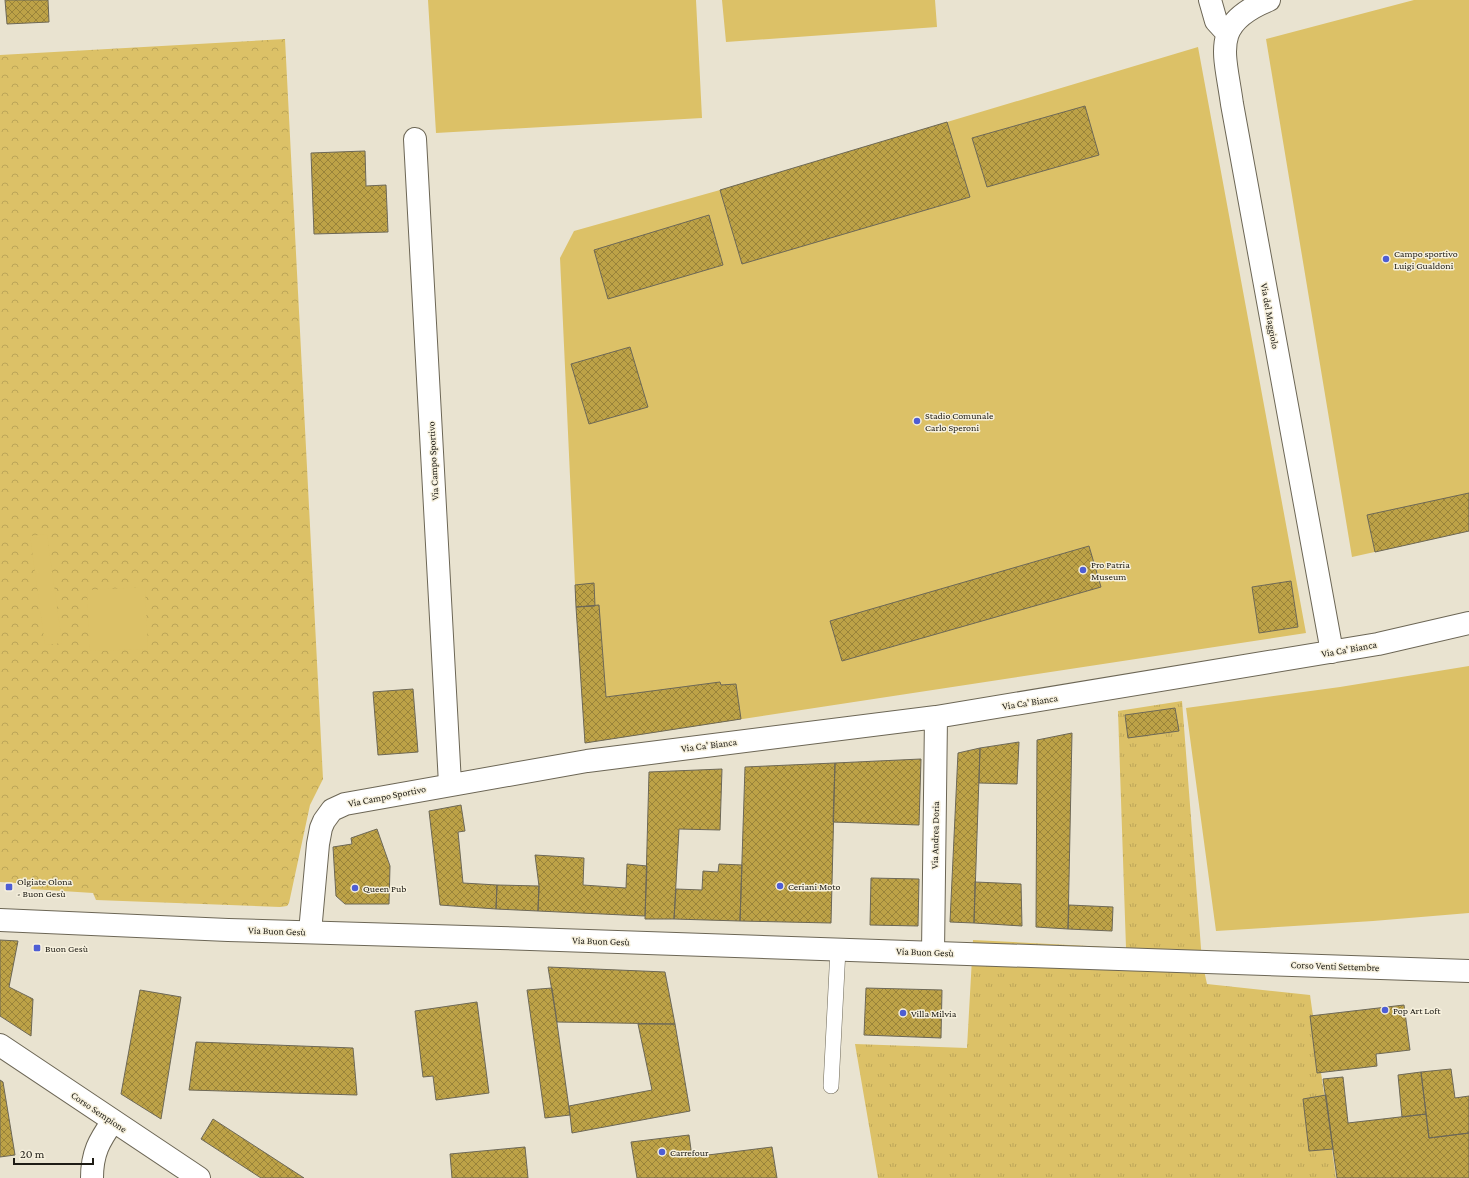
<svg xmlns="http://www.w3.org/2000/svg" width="1469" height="1178" font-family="'Crimson Pro',serif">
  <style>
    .grass { fill: url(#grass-tufts) }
    .park { fill: url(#park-crowns) }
    .pitch { fill: #dcc167 }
    .building { fill: url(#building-cross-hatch); stroke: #6d6857 }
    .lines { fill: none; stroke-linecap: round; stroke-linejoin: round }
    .service-casing { stroke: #6c6655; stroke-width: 16 }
    .minor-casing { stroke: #6c6655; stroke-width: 24 }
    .tertiary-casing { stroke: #6c6655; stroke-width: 24 }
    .primary-casing { stroke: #6c6655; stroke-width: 24 }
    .service { stroke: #fff; stroke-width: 15 }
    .minor { stroke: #fff; stroke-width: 22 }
    .tertiary { stroke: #fff; stroke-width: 22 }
    .primary { stroke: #fff; stroke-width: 22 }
    .poi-dot { fill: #4e5ed4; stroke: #f6f0dd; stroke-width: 1.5 }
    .labels { text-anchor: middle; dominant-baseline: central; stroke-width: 3; stroke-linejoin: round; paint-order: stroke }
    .poi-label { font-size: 10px; fill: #1e1c15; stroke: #f6f0dd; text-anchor: start }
    .street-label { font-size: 10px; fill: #1e1c15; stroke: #f6f0dd }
  </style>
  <defs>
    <pattern id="grass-tufts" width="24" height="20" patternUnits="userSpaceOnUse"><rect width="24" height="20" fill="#dcc167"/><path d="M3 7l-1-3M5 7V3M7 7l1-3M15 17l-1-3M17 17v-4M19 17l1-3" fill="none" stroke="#bca558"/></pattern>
    <pattern id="park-crowns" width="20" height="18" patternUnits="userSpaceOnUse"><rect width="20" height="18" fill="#dcc167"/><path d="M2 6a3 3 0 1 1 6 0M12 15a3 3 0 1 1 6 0" fill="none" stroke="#bca558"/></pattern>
    <pattern id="building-cross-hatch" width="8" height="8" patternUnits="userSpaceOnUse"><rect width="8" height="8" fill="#bda247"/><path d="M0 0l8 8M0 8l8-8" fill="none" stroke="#99833a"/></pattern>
  </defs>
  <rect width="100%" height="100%" fill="#e9e3d0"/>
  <path class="grass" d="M1182,701l20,260 5,23 103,11 26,183h-458l-23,-134 112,4 6,-108 153,8 -8,-237z"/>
  <path class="park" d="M285,39l38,740 -13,26 -21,98 -2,3 -7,1 -184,-7 -3,-7 -62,-4v-5l-31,-2v-827z"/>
  <path class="pitch" d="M428,0h268l6,118 -266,15z
    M722,0h213l2,27 -211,15z
    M1414,0h55v531l-117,26 -86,-518z
    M1198,47l108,586 -721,110 -10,-158 -15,-327 14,-27 146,-41z
    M47,534l15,109 -17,2 -15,-109z
    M145,587l3,62 -58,2 -3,-61z
    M1469,666v247l-96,8 -157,10 -30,-223 154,-21z"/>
  <path class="building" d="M5,0h43l1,22 -42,2z
    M1085,106l14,49 -112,32 -15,-49z
    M947,122l23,75 -228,67 -22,-74z
    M365,151l1,35 20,-1 2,47 -74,2 -3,-81z
    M709,215l14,50 -115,34 -14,-49z
    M630,347l18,60 -59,17 -18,-60z
    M1469,493v38l-94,21 -8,-37z
    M1089,546l12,41 -259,74 -12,-40z
    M1291,581l7,46 -39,6 -7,-46z
    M594,583l1,23 -19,1 -1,-22z
    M599,605l7,92 114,-15 1,3 15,-1 5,35 -156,24 -9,-136z
    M413,689l5,63 -40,3 -5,-63z
    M1175,708l4,23 -51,7 -3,-23z
    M1072,733l-4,196 -32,-2 1,-187z
    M1019,742l-2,42 -38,-1 1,-35z
    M980,748l-6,175 -24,-1 8,-169z
    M921,759l-2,66 -86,-3 2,-59z
    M835,763l-4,160 -91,-2 5,-154z
    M722,769l-2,61 -41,-1 -5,90h-29l4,-147z
    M461,805l4,26 -7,1 5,51 34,2 -1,24 -56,-4 -11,-94z
    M377,829l13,37 -1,38h-44l-9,-8 -3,-49 19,-3 -1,-6z
    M535,855l49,3 -1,27 43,3 1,-24 20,2 -2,50 -107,-5 1,-25z
    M719,864l23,1 -2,56 -66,-2 2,-30 26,1 1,-19 15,1z
    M871,878l48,1 -1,47 -48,-1z
    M975,882l46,2 1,42 -48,-3z
    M497,885l42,1 -1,25 -42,-2z
    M1069,905l44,2 -1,24 -44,-2z
    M0,940l18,1 -9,46 24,12 -2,37 -31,-20z
    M548,967l117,5 10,52 -118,-2z
    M552,988l18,127 -25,3 -18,-128z
    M866,988l76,2 -1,48 -77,-3z
    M140,990l41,7 -20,122 -40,-25z
    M477,1002l12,91 -53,7 -3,-24 -10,1 -8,-66z
    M1404,1005l6,45 -34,4 1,12 -60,7 -7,-57z
    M638,1024h37l15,87 -118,22 -3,-27 83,-16z
    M196,1042l157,6 4,47 -168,-5z
    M1451,1069l4,29 14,-2v37l-40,5 -8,-66z
    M1421,1072l5,42 -24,3 -4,-42z
    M1343,1077l5,46 78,-9 3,24 40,-5v45h-132l-14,-99z
    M0,1080l3,2 12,73 -15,2z
    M1326,1095l7,54 -24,2 -6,-52z
    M213,1119l91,59h-43l-60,-39z
    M689,1135l3,22 80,-10 5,31h-140l-6,-36z
    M525,1147l3,31h-76l-2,-24z"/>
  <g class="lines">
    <g class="service-casing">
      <path id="service" d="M831,1086l7,-137"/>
    </g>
    <g class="minor-casing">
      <path id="minor" d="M1210,0l6,21 11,12
        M1269,0c-59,24 -44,52 -37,104l100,548
        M415,139l35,645
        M310,932l8,-88 3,-16 3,-7 8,-11 13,-6 242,-43 349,-44 442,-73 91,-21
        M933,952l3,-235
        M92,1178c0,-25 7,-37 21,-57"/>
    </g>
    <g class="tertiary-casing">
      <path id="tertiary" d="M0,920l228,10 272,8 969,33"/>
    </g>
    <g class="primary-casing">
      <path id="primary" d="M0,1045l199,133"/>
    </g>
    <use href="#service" class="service"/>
    <use href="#minor" class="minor"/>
    <use href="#tertiary" class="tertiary"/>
    <use href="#primary" class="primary"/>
  </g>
  <g class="poi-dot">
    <circle cx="1386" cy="259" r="4"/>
    <circle cx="917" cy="421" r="4"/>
    <circle cx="1083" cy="570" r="4"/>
    <circle cx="780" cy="886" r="4"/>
    <rect x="5" y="883" width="8" height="8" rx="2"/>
    <circle cx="355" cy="888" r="4"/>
    <rect x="33" y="944" width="8" height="8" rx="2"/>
    <circle cx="1385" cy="1010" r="4"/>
    <circle cx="903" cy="1013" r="4"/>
    <circle cx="662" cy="1152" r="4"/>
  </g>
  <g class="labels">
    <g class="poi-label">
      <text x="1394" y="253">Campo sportivo<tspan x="1394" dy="12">Luigi Gualdoni</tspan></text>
      <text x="925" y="415">Stadio Comunale<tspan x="925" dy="12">Carlo Speroni</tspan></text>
      <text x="1091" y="564">Pro Patria<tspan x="1091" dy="12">Museum</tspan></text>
      <text x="17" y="881">Olgiate Olona<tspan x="17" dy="12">- Buon Gesù</tspan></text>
      <text x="788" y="886">Ceriani Moto</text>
      <text x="363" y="888">Queen Pub</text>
      <text x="45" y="948">Buon Gesù</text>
      <text x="1393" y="1010">Pop Art Loft</text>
      <text x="911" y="1013">Villa Milvia</text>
      <text x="670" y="1152">Carrefour</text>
    </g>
    <g class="street-label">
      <text transform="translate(1270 316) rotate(80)">Via del Maggiolo</text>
      <text transform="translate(433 461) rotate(-93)">Via Campo Sportivo</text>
      <text transform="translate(1349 649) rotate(-10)">Via Ca' Bianca</text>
      <text transform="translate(1030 702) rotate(-9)">Via Ca' Bianca</text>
      <text transform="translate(709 745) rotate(-7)">Via Ca' Bianca</text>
      <text transform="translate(387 796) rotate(-11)">Via Campo Sportivo</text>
      <text transform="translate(935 835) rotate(-89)">Via Andrea Doria</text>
      <text transform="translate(277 931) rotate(2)">Via Buon Gesù</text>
      <text transform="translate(601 941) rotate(2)">Via Buon Gesù</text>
      <text transform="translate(925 952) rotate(2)">Via Buon Gesù</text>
      <text transform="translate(1335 966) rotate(2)">Corso Venti Settembre</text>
      <text transform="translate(99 1112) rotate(34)">Corso Sempione</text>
    </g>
  </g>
  <path d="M14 1158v6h79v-6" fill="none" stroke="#1e1c15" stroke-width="2"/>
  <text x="20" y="1158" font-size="12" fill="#1e1c15" stroke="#f6f0dd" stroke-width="3" paint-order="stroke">20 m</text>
</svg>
